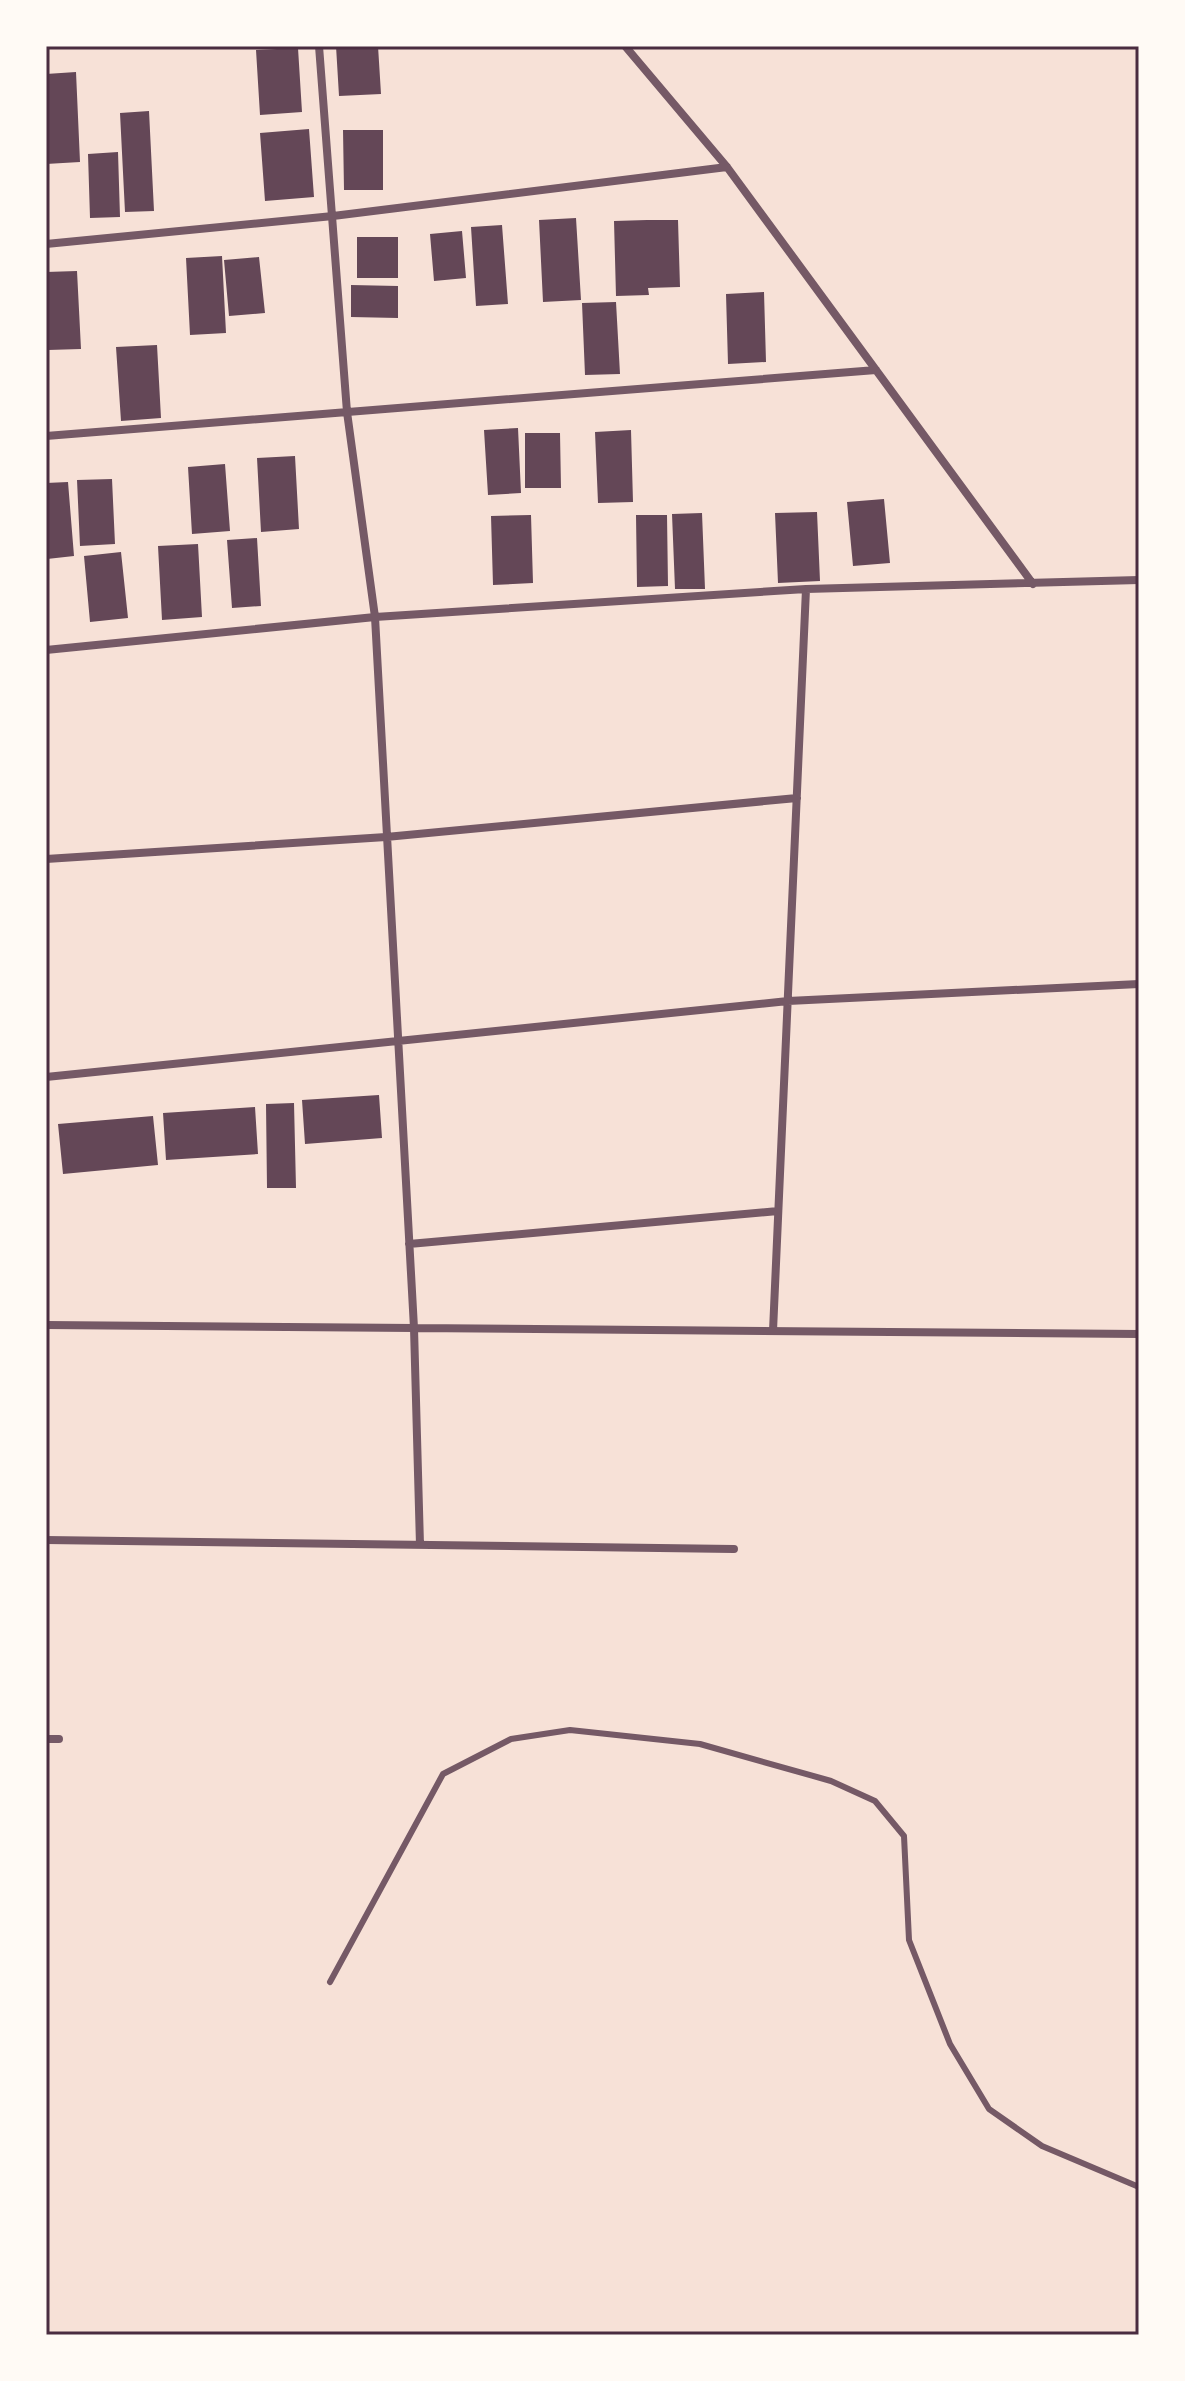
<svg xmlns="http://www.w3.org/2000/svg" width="1185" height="2381" font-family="'IBM Plex Sans',sans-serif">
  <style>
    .building { fill: #644757 }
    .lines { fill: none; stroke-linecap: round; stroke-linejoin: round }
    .service { stroke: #755966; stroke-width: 6 }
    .minor { stroke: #755966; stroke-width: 8 }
    .neatline { fill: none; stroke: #4a2c40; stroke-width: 3 }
  </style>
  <rect width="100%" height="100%" fill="#f7e1d7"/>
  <path class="building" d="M336,46h42l3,48 -42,2z
    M298,48l4,64 -42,3 -4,-65z
    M76,72l4,90 -34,2v-90z
    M149,111l5,100 -29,1 -5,-99z
    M309,129l5,68 -49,4 -5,-68z
    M343,130h40v60h-39z
    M118,152l2,65 -30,1 -2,-64z
    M576,218l5,82 -38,2 -4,-82z
    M647,220h31l2,67 -32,1 1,7 -33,1 -2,-75z
    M502,225l6,79 -32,2 -5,-79z
    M462,231l4,47 -32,3 -4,-47z
    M357,237h41v41h-41z
    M222,256l4,77 -36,2 -4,-77z
    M259,257l6,56 -36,3 -5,-56z
    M77,271l4,78 -33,1 -2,-78z
    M351,285l47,1v32l-47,-1z
    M764,292l2,70 -38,2 -2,-70z
    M616,302l4,72 -35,1 -3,-72z
    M157,345l4,73 -40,3 -5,-74z
    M518,428l3,65 -33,2 -4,-65z
    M631,430l2,72 -35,1 -3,-71z
    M525,433h35l1,55h-36z
    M295,456l4,73 -38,3 -4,-74z
    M225,464l5,67 -38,3 -4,-67z
    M112,479l3,65 -35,2 -3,-66z
    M68,482l6,74 -27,3 -1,-76z
    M884,499l6,64 -37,3 -6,-64z
    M817,512l3,69 -42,2 -3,-70z
    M702,513l3,76h-30l-3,-75z
    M531,515l2,68 -40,2 -2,-69z
    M636,515h31l1,71 -31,1z
    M257,538l4,68 -29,2 -5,-68z
    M198,544l4,73 -40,3 -4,-74z
    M121,552l7,66 -38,4 -6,-66z
    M379,1095l3,43 -77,6 -3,-44z
    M294,1103l2,85h-29l-1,-84z
    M255,1107l3,47 -92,6 -3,-47z
    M153,1116l5,49 -95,9 -5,-50z"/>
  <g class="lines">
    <path class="service" d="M330,1982l113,-208 68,-35 59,-9 130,14 131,37 44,20 29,35 5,104 41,104 39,65 53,37 97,41"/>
    <path class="minor" d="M319,46l28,366 28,205 39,711 6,217
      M625,46l102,121 306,417
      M46,244l287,-28 394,-49
      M46,436l830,-66
      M46,650l329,-33 431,-28 333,-9
      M46,859l340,-22 411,-39
      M46,1077l742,-76 351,-17
      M409,1244l369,-33
      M46,1325l1093,9
      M773,1331l33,-742
      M46,1540l688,9
      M46,1739h13"/>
  </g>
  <rect width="1185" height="2381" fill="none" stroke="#fffaf5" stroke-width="96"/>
  <rect x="48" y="48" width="1089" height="2285" class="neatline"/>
</svg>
